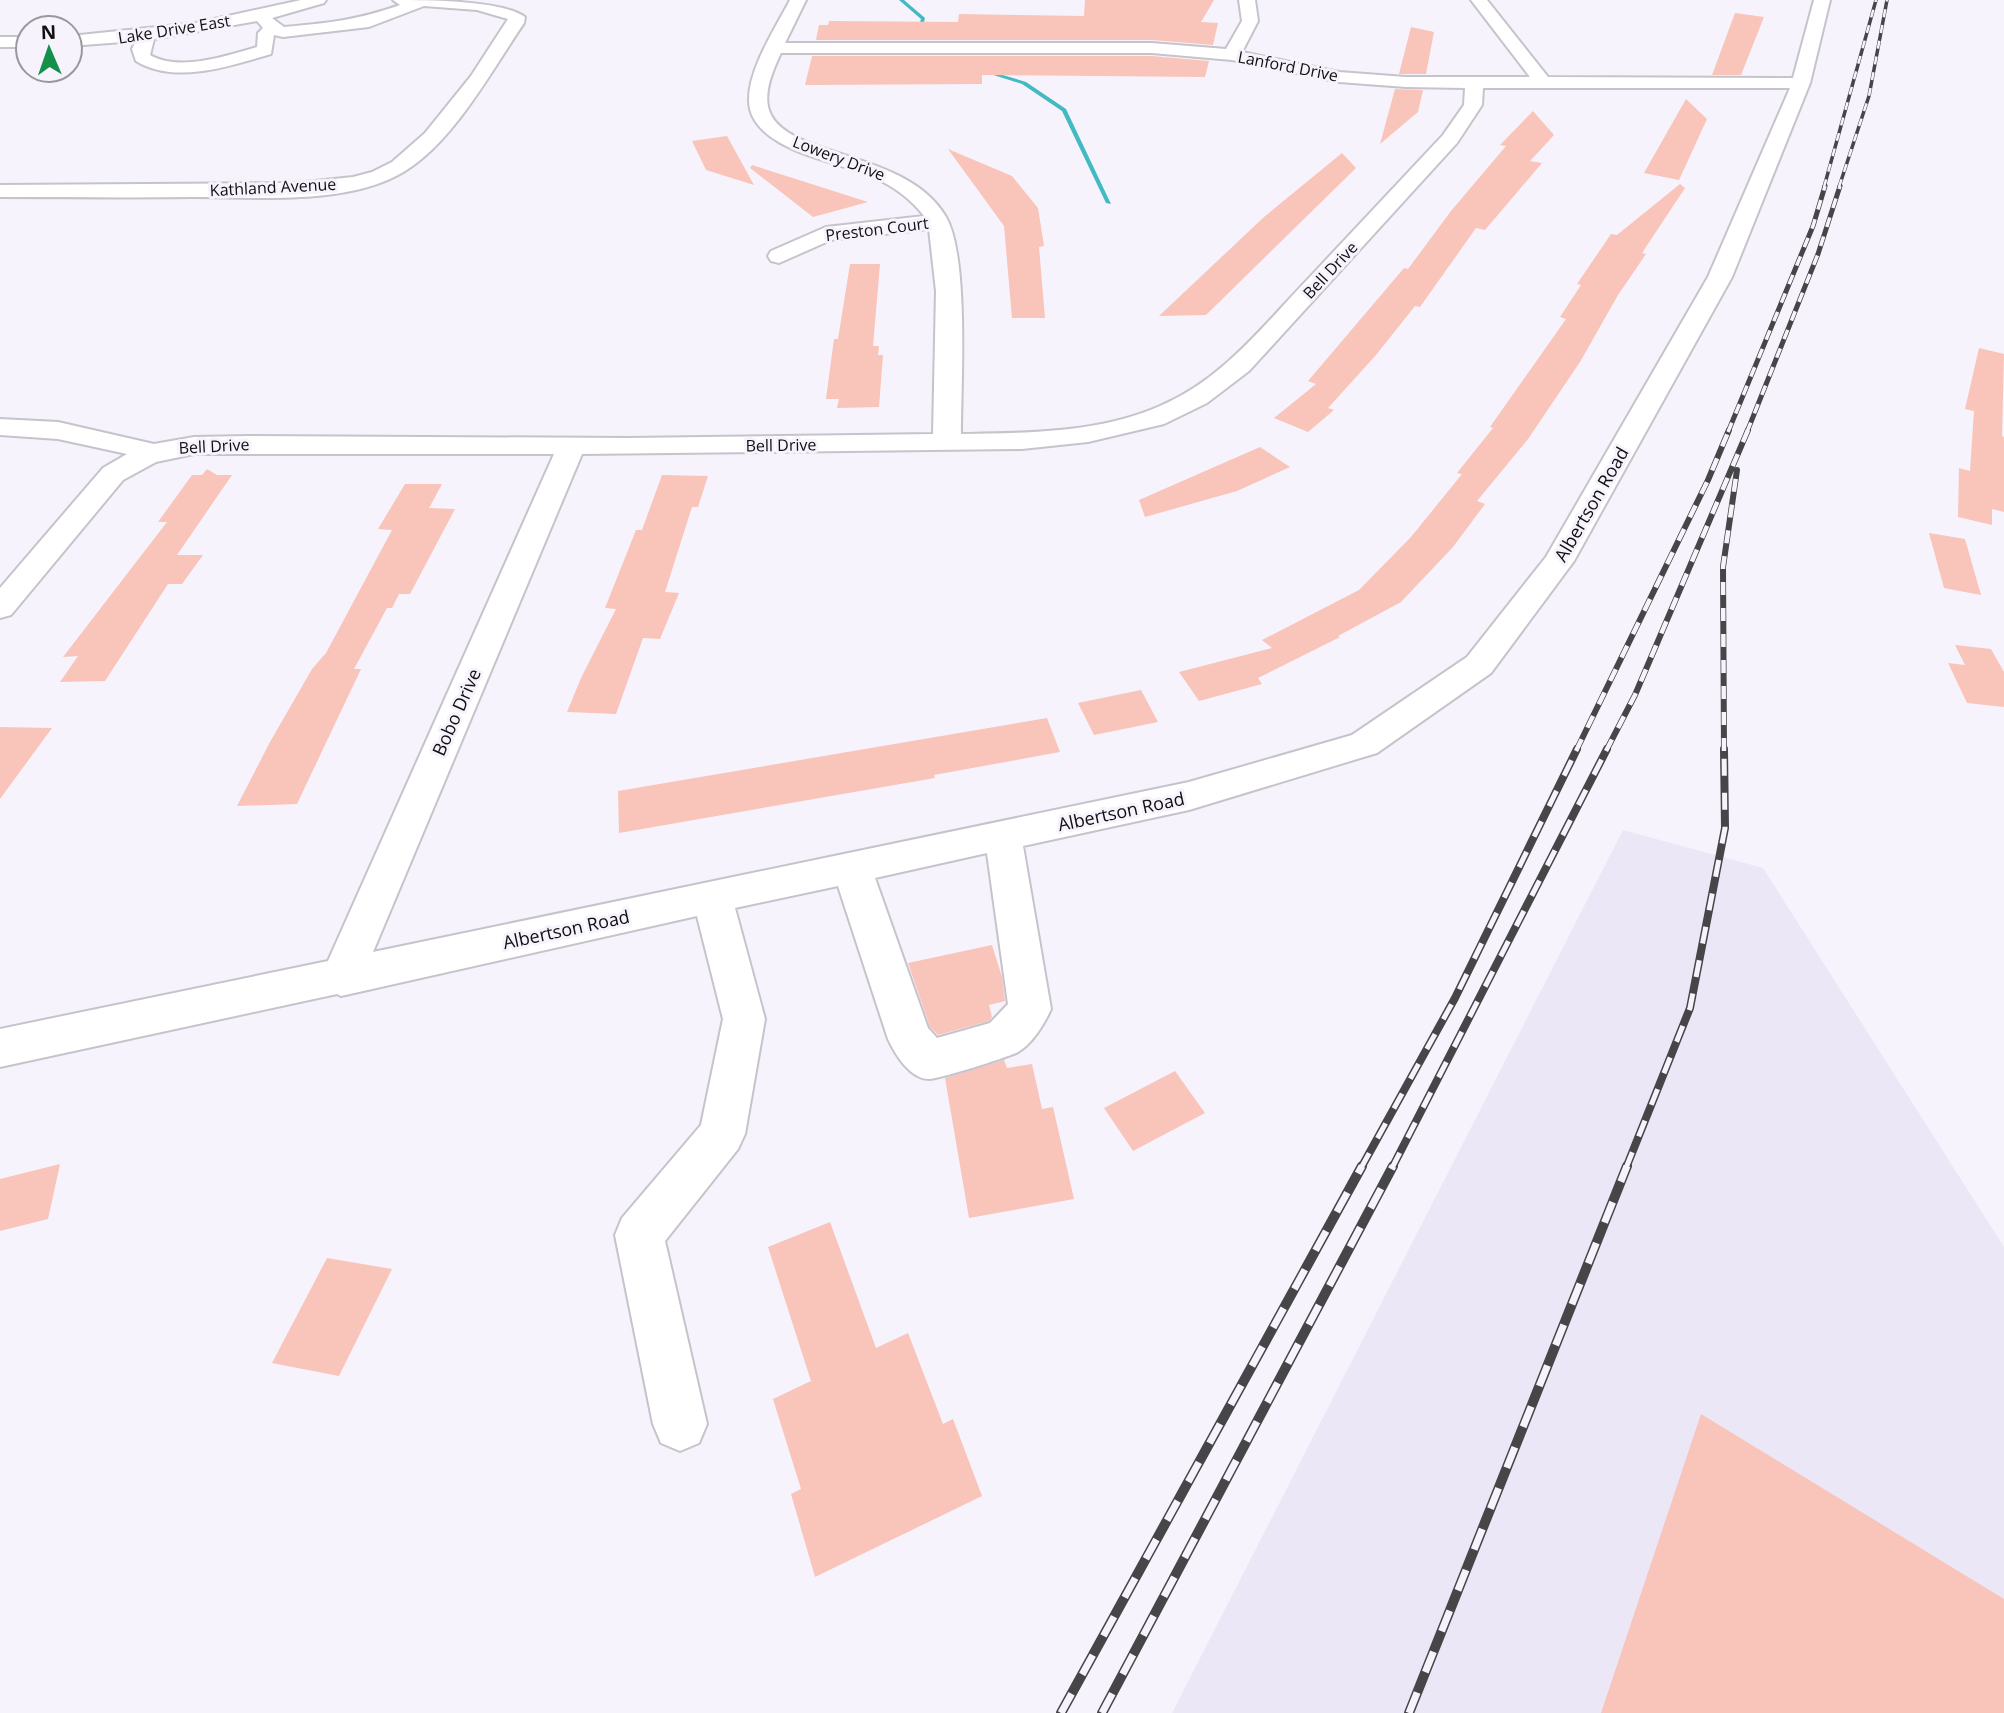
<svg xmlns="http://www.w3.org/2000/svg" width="2004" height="1713" font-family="'Open Sans',sans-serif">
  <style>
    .built { fill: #ece7f6 }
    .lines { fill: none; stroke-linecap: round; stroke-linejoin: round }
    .stream { fill: #43bac1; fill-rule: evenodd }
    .building { fill: #f9c4ba }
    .minor-casing { stroke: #c6c3cb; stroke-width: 4 }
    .minor { fill: #fff; fill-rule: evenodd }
    .rail-far4-casing { stroke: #464548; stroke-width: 3.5 }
    .rail-far3-casing { stroke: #464548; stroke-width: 5 }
    .rail-far2-casing { stroke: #464548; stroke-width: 6 }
    .rail-far1-casing { stroke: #464548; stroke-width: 8 }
    .rail-casing { stroke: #464548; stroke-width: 10 }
    .rail-far4 { stroke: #f6f3fc; stroke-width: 2.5; stroke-dasharray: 8; stroke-linecap: butt }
    .rail-far3 { stroke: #f6f3fc; stroke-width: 3.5; stroke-dasharray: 10; stroke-linecap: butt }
    .rail-far2 { stroke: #f6f3fc; stroke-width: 4.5; stroke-dasharray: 13; stroke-linecap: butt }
    .rail-far1 { stroke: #f6f3fc; stroke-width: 5; stroke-dasharray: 17; stroke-linecap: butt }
    .rail { stroke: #f6f3fc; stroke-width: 7; stroke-dasharray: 22; stroke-linecap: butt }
    .labels { text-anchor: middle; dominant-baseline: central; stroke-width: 6; stroke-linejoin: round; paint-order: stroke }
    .far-street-label { font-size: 16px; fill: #100f11; stroke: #f6f3fc }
    .street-label { font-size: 18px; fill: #100f11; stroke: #f6f3fc }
  </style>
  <rect width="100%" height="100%" fill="#f6f3fc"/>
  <path class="built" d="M1623,830l140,38 241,379v466h-832z"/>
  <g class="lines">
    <path class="stream" d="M899,0h5l21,18 -2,8 4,7h-4l-4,-7 2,-7z
      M986,70l40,12 40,27 45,95 -5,-1 -44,-92 -40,-27 -38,-12z"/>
  </g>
  <path class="building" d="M1085,0h129l-13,22 17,1 -5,22 -61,-5h-336l3,-15h9l1,-4 129,1 1,-8 125,2z
    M1735,13l29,4 -23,58h-29z
    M1411,27l23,5 -8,42h-27z
    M812,56h340l57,5 -4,16 -223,-2v9l-177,1z
    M1395,89l28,1 -5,22 -38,32z
    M1686,99l21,20 -28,61 -35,-7z
    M1533,111l21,24 -24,26 12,2 -57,67 -9,-2 -56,79 -5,-1 -39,49 -48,53 6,2 -26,22 -34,-14 42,-34 -8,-3 96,-113 4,1 43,-58 55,-65 -6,-1z
    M727,136l27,49 -48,-15 -14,-29z
    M948,149l64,27 26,32 6,38 -5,1 6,71h-33l-8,-92z
    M1342,153l14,15 -150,147 -47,1 105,-99z
    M752,165l116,37 -55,15 -63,-49z
    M1680,184l5,4 -43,65 4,1 -28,41 -38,67 -52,77 -51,62 8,3 -32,43 -52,55 -63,34 2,1 -82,41 4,6 -63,17 -20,-29 93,-24 -10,-8 97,-50 52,-53 51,-63 -5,-1 36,-45 -3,-1 76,-108 -6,-2 21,-32 -4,-1 34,-50 6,1z
    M850,264h30l-7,82h6l-1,9h5l-4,52 -42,1 2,-9h-13l8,-60h4z
    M1979,348l25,6 -2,82 2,1v75l-12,-3v16l-34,-8 1,-49 11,3 4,-60 -9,-2z
    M1260,447l30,20 -53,24 -92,26 -6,-17z
    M207,469l10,6h15l-55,80h26l-21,29h-14l-63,97 -45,1 18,-26 -15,1 104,-135h-9l34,-47h10z
    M662,475l46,1 -10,31h-6l-27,85 14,1 -19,46 -17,-1 -27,76 -49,-2 14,-34 35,-69 -11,-1 31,-78h6z
    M405,484h37l-13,24 26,1 -45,85h-11l-7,14h-5l-33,61h7l-64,135 -60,2 33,-64 42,-73 14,-16 66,-123 -14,-1z
    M1929,533l36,6 16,56 -37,-7z
    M1955,645l36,4 13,23v35l-37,-4 -19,-40 17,2z
    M1141,690l17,32 -64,13 -16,-32z
    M1047,718l13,34 -126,23 1,3 -316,55 -1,-42z
    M0,727l52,1 -52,71z
    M992,945l10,32 3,24 -16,4 3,12 -3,4 -51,14 -8,-8 -22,-64z
    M1004,1060l3,8 25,-4 10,45 11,-2 21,92 -105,19 -24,-140z
    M1175,1071l30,42 -72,38 -29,-43z
    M60,1164l-12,55 -48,12v-52z
    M830,1222l46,126 32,-15 35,91 10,-5 29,77 -167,81 -24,-83 10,-5 -28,-90 38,-18 -43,-134z
    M327,1258l65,11 -53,107 -67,-13z
    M1701,1414l303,185v114h-403z"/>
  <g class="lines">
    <g class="minor-casing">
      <path id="minor" d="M301,0h25l-2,3 -52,15 12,9c44,-4 74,-7 116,-22l-7,-5c32,0 109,0 132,17l-1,6c-32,47 -70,118 -119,148 -56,35 -150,26 -214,26 -64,1 -127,0 -191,0v-12l296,-2 57,-6 19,-5 20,-10 33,-29 46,-57 37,-57 -31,-9 -53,-4 -55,21 -86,10 -9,-2 -3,19c-41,12 -96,31 -135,7l-4,-12 4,-8 -66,5v-10l126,-13zM257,21l6,7 -5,5 -1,14c-31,9 -78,25 -107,8l4,-16z
        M790,0h16l-21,43h367l74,6 16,-28 -3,-21h16l3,21 -16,31 97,20 67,5h124l-59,-77h16l61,77 245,1 21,-78h16l-20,83 -78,194 -158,284 -83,112 -114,80 -188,57 -166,36 28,163c-6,14 -19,35 -33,43 -9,5 -79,27 -89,27 -19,0 -34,-25 -41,-40l-50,-153 -103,22 30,111 -20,115 -7,15 -73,92 42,183 -8,19 -19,8 -19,-8 -8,-19 -38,-189 7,-17 79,-93 22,-106 -26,-103 -356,80 -4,-2 -337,73v-38l328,-68 226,-507h-360l-38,8 -33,18 -112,135 -11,3v-30l103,-120 24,-14 -69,-15 -58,-4v-16l58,3 96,22 40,-7 54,-1 380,2 305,-4 3,-143 -7,-62 -98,11 -52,23 -8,-2 -3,-5 3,-5 55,-24 98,-11c-13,-17 -31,-30 -51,-39 -35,-16 -125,-27 -124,-78 0,-31 27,-72 41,-99zM781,53h371l80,7 107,22 67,5 59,1 -1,17 -21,30c-45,48 -90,96 -135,144 -45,47 -86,101 -148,127 -61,27 -133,27 -199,28 0,-51 8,-177 -15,-217 -38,-66 -152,-58 -175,-102 -10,-19 2,-45 10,-62zM1483,88h307l-82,189 -162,280 -79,100 -115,78 -163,47 -816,170 209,-498 440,-5 66,-7 76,-18 43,-21 42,-32 208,-228 25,-38zM987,853l21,151 -18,19 -53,15 -9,-10 -53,-150z
        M0,37h28v10h-28z"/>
    </g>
    <use href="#minor" class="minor"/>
    <g class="rail-far4-casing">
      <path id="rail-far4" d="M1824,187l52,-187
        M1839,187l30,-91 18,-96"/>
    </g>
    <g class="rail-far3-casing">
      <path id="rail-far3" d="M1728,432l85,-206 12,-40
        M1747,432l71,-178 22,-68"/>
    </g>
    <g class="rail-far2-casing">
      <path id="rail-far2" d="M1576,751l132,-271 21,-50
        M1606,751l29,-56 113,-265
        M1724,751l-1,-184 14,-97"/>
    </g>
    <g class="rail-far1-casing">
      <path id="rail-far1" d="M1361,1168l94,-170 122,-249
        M1392,1168l215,-419
        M1626,1168l64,-160 35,-180 -1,-79"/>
    </g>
    <g class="rail-casing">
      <path id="rail" d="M1061,1713l301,-547
        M1102,1713l291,-547
        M1409,1713l218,-547"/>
    </g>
    <use href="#rail-far4" class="rail-far4"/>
    <use href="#rail-far3" class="rail-far3"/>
    <use href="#rail-far2" class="rail-far2"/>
    <use href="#rail-far1" class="rail-far1"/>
    <use href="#rail" class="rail"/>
  </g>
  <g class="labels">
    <g class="far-street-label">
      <text transform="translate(174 29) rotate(-9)">Lake Drive East</text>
      <text transform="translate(1288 66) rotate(11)">Lanford Drive</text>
      <text transform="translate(839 158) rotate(21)">Lowery Drive</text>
      <text transform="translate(273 187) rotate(-3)">Kathland Avenue</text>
      <text transform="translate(877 229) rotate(-7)">Preston Court</text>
      <text transform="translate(1330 270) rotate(-47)">Bell Drive</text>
      <text transform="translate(781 445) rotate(-1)">Bell Drive</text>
      <text transform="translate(214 446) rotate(-3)">Bell Drive</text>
    </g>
    <g class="street-label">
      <text transform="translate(1591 504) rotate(-60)">Albertson Road</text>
      <text transform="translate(456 712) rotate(-66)">Bobo Drive</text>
      <text transform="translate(1121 811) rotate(-12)">Albertson Road</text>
      <text transform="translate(566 929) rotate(-12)">Albertson Road</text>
    </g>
  </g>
  <g transform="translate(49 49) rotate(358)"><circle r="33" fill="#f6f3fc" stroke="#9a989e" stroke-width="2"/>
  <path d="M0-5L12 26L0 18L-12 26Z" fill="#14904c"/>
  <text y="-10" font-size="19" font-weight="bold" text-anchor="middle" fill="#100f11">N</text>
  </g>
</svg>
